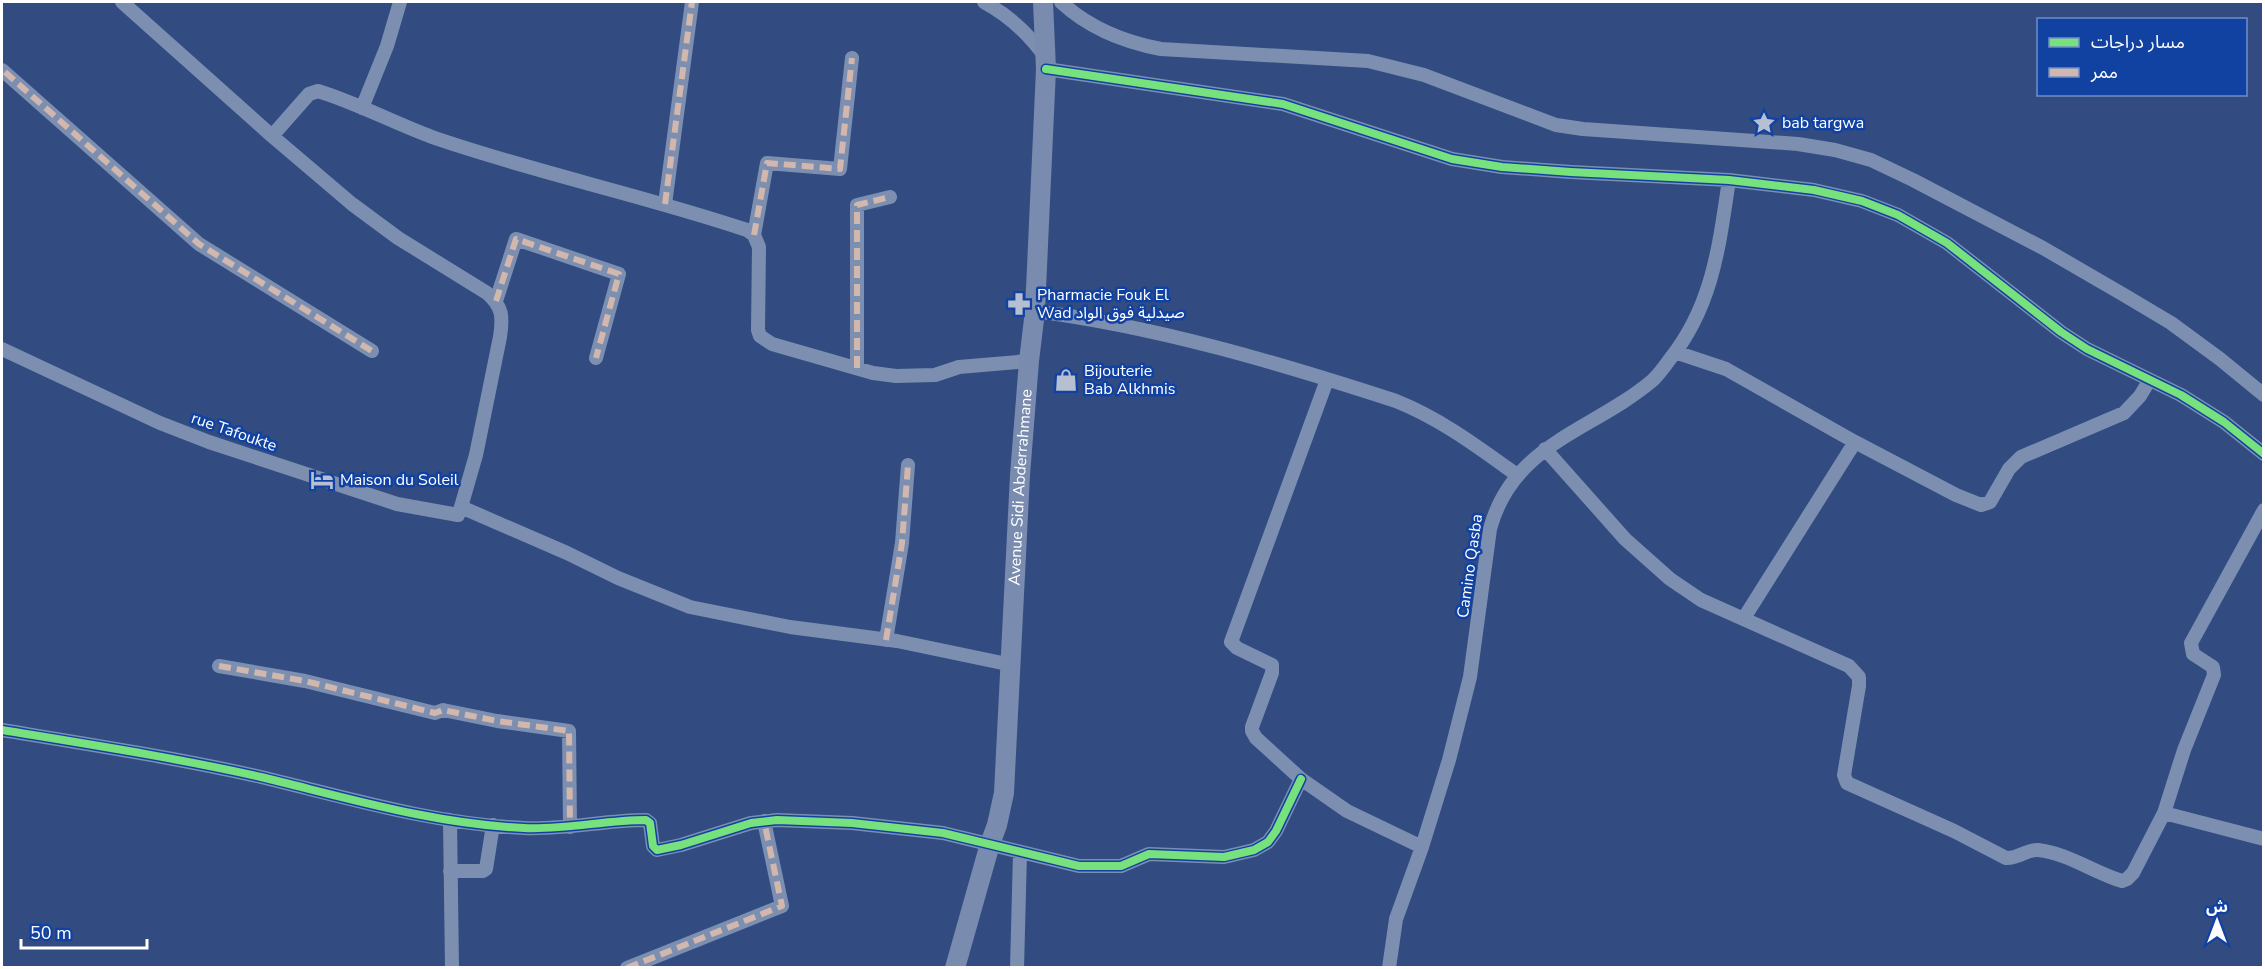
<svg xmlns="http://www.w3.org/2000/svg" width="2265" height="969" font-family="'Nunito Sans','Noto Sans Arabic',sans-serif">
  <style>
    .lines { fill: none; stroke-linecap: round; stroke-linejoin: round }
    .street { stroke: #7d8fb1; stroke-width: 14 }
    .secondary { stroke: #798bae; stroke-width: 20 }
    .quiet { stroke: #d1b7ad; stroke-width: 6; stroke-dasharray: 12 6; stroke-linecap: butt }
    .cycleway-casing { stroke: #1142a2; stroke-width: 11 }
    .cycleway { stroke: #77e17e; stroke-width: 8 }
    .labels { text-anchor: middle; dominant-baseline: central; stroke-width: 5; stroke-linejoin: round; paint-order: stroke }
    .poi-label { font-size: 16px; fill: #fff; stroke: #1142a2; text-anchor: start }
    .street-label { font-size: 16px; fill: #fff; stroke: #1142a2 }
  </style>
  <rect width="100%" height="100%" fill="#324c81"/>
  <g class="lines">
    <path class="street" d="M122,2l150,134 80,68 46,34 89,55c16,14 16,24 13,44l-24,118 -15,52 106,46 51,25 72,29 100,20 107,14 115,24
      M984,2c26,14 45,32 62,56
      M1061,2c28,26 63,40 100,47l207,12 56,14 132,50 27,4 215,15 37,6 36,10 42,20 130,68 81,47 47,28 49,36 44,36
      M1046,69l237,35 169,55 50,8 69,5 158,8 85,10 48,11 36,14 49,28 114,89 26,17 94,46 43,27 40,32
      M2,70l197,174 173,107
      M362,108l25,-62 13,-44
      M272,136l37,-42 9,-3c39,12 76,32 114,46 104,36 211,58 315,93l7,5 5,12 -1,83 2,6 12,8 101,29 23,3 39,-1 24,-8 70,-6
      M665,204l27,-202
      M754,235l13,-72 73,6 12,-111
      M496,301l20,-62 103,35 -23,84
      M1035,311c123,16 244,52 361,90 45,18 82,46 121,74
      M2,349l158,74 49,19 188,62 61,11 3,-8
      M1675,352l51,17 129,73 101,53 25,10 9,-3 19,-33 12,-12 103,-44 16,-17 9,-15
      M857,368v-163l33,-8
      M1327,380l-96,262 6,6 35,17v8l-20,54v4l4,7 45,41 46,32 75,36
      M1545,449l80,90 45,40 31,21 148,66 10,11v9l-15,89 3,8 107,48 52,27c12,1 21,-9 32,-8 29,3 57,23 84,31l5,-2 6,-6 31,-60 20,-63 30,-75 -1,-8 -20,-13 -2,-11 73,-133
      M1744,618l111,-176
      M886,640l16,-97 6,-78
      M219,666l86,15 130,32 8,-3 54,11 72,10 1,96
      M2,730c85,14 175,28 259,47 87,21 173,47 263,51 41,2 81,-8 122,-8l4,3 3,23 4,4 24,-5 70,-22 26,-3 75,3 91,10 136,33h42l28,-12 75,3 30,-7 14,-8 8,-11 25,-52
      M2164,813l100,26
      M450,820l2,148
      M450,871h33l3,-2 7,-44
      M627,968l155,-62 -18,-85
      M1017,968l3,-115
      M1389,968l7,-49 26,-72 27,-87 21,-83 20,-148c23,-86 103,-98 163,-149 6,-6 12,-14 17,-21 43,-54 49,-113 59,-179"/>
    <path class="secondary" id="s1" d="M955,968l35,-124 7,-19 7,-32 16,-318 9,-114 6,-50 11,-242 -3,-67"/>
    <path class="quiet" d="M5,72l194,172 173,107
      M665,204l27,-202
      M754,235l13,-72 73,6 12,-111
      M496,301l20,-62 103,35 -23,84
      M857,368v-163l33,-8
      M886,640l16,-97 6,-78
      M219,666l86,15 130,32 8,-3 54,11 72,10 1,96
      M627,968l155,-62 -18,-85"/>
    <g class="cycleway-casing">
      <path id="cycleway" d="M1046,69l237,35 169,55 50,8 69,5 158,8 85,10 48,11 36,14 49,28 114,89 26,17 94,46 43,27 40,32
        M2,730c85,14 175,28 259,47 87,21 173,47 263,51 41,2 81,-8 122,-8l4,3 3,23 4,4 24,-5 70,-22 26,-3 75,3 91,10 136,33h42l28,-12 75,3 30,-7 14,-8 8,-11 25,-52"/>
    </g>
    <use href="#cycleway" class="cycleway"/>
  </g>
  <defs>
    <g id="sight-bare" transform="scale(1.8)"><path d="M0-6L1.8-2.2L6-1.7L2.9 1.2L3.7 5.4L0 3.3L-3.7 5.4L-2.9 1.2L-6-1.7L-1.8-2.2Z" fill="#b7c0d3" stroke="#1142a2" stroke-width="2.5" paint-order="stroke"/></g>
    <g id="pharmacy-bare" transform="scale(1.8)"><path d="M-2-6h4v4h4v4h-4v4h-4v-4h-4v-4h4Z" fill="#b7c0d3" stroke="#1142a2" stroke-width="2.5" paint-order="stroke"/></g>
    <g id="shop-bare" transform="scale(1.8)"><path d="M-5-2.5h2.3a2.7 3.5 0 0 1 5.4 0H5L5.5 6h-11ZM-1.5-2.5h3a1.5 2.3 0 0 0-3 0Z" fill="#b7c0d3" stroke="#1142a2" stroke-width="2.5" paint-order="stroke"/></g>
    <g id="hotel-bare" transform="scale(1.8)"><path d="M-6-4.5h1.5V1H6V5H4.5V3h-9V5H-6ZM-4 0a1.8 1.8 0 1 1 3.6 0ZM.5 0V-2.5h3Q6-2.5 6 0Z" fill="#b7c0d3" stroke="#1142a2" stroke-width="2.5" paint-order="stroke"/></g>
  </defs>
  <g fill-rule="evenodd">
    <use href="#sight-bare" x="1764" y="123"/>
    <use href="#pharmacy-bare" x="1019" y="304"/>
    <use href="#shop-bare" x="1066" y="380"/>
    <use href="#hotel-bare" x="322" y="480"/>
  </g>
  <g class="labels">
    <g class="poi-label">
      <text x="1782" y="123">bab targwa</text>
      <text x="1037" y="295">Pharmacie Fouk El<tspan x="1037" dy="18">Wad صيدلية فوق الواد</tspan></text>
      <text x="1084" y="371">Bijouterie<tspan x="1084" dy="18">Bab Alkhmis</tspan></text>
      <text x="340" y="480">Maison du Soleil</text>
    </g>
    <g class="street-label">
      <text transform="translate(234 432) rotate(19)">rue Tafoukte</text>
      <text stroke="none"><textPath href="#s1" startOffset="488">Avenue Sidi Abderrahmane</textPath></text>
      <text transform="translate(1470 566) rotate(-82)">Camino Qasba</text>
    </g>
  </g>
  <rect width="2265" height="969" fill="none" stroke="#ffffff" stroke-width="6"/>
  <rect x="2037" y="18" width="210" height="78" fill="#1142a2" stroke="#708ec7" stroke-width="1.5"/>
  <rect x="2049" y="38" width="30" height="9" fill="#77e17e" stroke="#708ec7" stroke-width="1.5"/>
  <text x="2091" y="48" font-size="18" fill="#ffffff">مسار دراجات</text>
  <rect x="2049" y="68" width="30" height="9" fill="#d1b7ad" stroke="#708ec7" stroke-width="1.5"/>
  <text x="2091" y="78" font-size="18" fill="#ffffff">ممر</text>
  <g transform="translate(2217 921)" stroke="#1142a2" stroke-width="4.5" paint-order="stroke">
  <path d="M0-4.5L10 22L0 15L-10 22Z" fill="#ffffff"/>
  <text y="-9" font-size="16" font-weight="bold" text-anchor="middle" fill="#ffffff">ش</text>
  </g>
  <path d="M21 939v9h126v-9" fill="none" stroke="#ffffff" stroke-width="3"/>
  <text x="30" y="939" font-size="18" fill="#ffffff" stroke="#1142a2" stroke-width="4.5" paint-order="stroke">50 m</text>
</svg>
